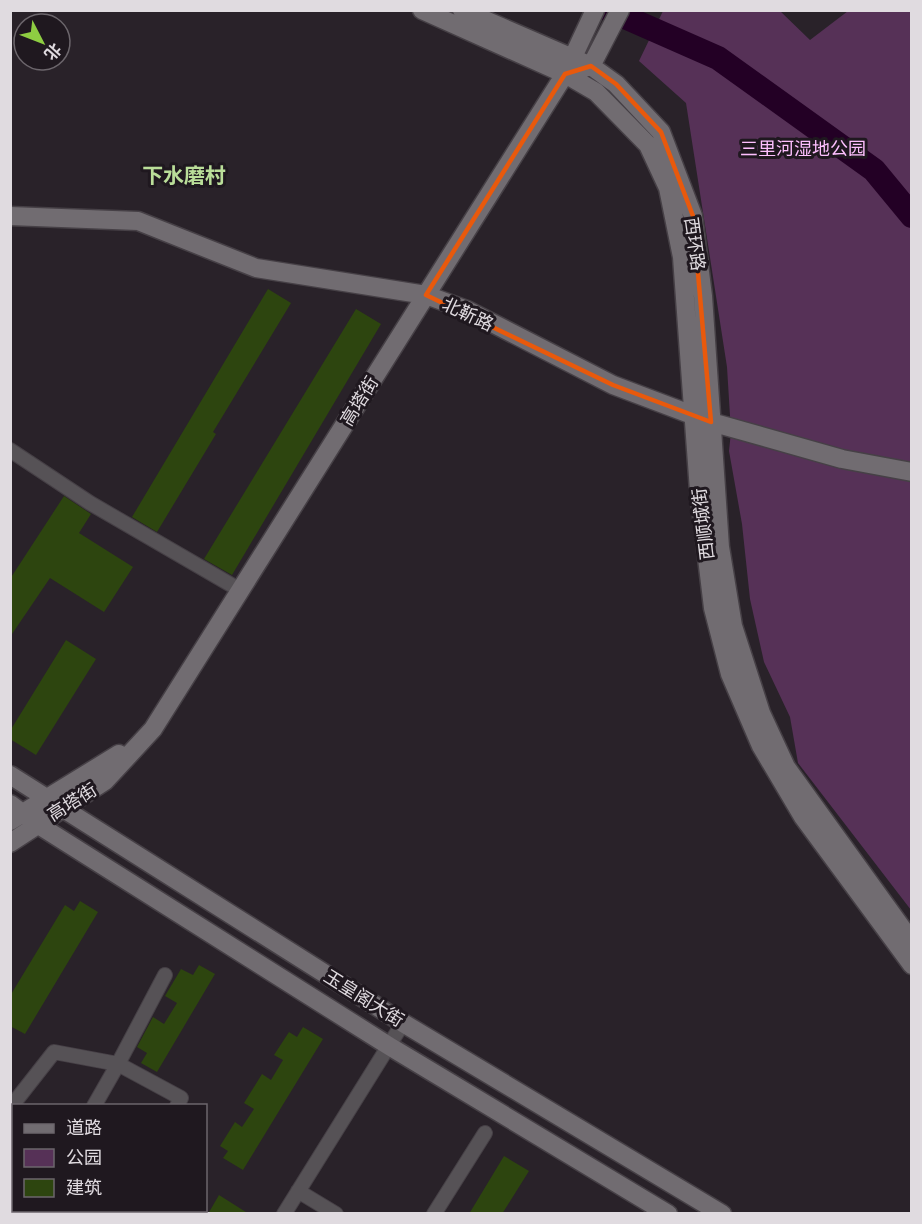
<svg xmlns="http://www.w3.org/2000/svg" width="922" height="1224" font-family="Poppins,'Noto Sans SC',sans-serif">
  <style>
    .green { fill: #563157 }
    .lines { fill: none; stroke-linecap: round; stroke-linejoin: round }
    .river { stroke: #230025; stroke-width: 24 }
    .building { fill: #2d450f }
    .street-casing { stroke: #464046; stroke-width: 16 }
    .secondary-casing { stroke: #464046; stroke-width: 21 }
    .street { stroke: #565256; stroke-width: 14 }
    .secondary { stroke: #716c71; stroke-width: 18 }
    .marked { fill: none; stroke: #e8590c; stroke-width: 4.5; stroke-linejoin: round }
    .labels { text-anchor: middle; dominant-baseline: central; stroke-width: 6; stroke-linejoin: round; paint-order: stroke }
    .park-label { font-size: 18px; fill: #fdbffe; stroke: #1f181f }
    .street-label { font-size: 18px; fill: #e0dbe0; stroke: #1f181f }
    .quarter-label { font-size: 21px; font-weight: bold; fill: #bade99; stroke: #1f181f }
  </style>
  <rect width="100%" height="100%" fill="#292229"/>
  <path class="green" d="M663,11h117l30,29 38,-29h63v899l-113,-147 -8,-46 -26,-55 -14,-63 -8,-75 -13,-73 2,-19 -4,-65 -41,-264 -47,-42z"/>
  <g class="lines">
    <path class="river" d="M609,10l109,48 156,112 38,46"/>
  </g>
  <path class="building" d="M268,289l23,14 -78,129 3,2 -59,98 -25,-15z
    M356,309l25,15 -149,251 -28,-16z
    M64,496l27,18 -12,19 54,34 -29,45 -54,-34 -40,59v-58z
    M66,640l30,19 -60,96 -26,-16v-8z
    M80,901l18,11 -73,122 -15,-8v-30l55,-91 9,6z
    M199,965l16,9 -58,98 -16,-9 6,-10 -10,-6 16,-30 11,7 13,-21 -12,-7 16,-27 12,6z
    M303,1027l20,12 -80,131 -20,-12 5,-7 -8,-5 15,-24 7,5 12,-18 -10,-6 18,-29 9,6 12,-20 -9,-5 15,-23 8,5z
    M504,1156l25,15 -27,43h-33z
    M219,1195l30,19h-41z"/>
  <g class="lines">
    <g class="street-casing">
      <path id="street" d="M10,450l80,53 150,87
        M94,1106l24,-42 63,34 -4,8
        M10,1108l44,-56 64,12 47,-89
        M298,1191l38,23
        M33,1214l1,-4
        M119,1214l2,-4
        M284,1214l119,-191
        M434,1214l51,-81"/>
    </g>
    <g class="secondary-casing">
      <path id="secondary" d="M422,10l143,64 31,18 52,53 20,43 14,69 17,234 14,117 17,66 31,72 42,71 109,148
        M462,10l129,56 25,18 45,48 32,84 10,80 17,251 13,79 28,87 25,54 126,175
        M581,69l10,-3 29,-56
        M10,216l128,5 118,47 170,27 41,15 146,75 98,37 131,37 70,13
        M10,775l393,248 319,191
        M10,804l27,20 352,222 279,168
        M10,821l109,-67
        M10,843l95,-62 48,-52 412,-655 30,-64"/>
    </g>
    <use href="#street" class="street"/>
    <use href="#secondary" class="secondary"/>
  </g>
  <path class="marked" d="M591,66l25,18 45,48 32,84 18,206 -98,-37 -187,-90 139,-221z"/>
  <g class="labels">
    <g class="park-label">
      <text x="803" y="148">三里河湿地公园</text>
    </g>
    <g class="street-label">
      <text transform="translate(695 244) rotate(82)">西环路</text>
      <text transform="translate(468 314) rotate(25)">北靳路</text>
      <text transform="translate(359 401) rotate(-58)">高塔街</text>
      <text transform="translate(703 524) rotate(-97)">西顺城街</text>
      <text transform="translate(72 802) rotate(-32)">高塔街</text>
      <text transform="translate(364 998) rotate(32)">玉皇阁大街</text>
    </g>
    <g class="quarter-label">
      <text x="184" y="175">下水磨村</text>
    </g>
  </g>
  <rect width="922" height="1224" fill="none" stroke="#e0dbe0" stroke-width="24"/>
  <rect x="12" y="1104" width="195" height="108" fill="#1f181f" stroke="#6c666c" stroke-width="1.5"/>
  <rect x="24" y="1124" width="30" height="9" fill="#716c71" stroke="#6c666c" stroke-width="1.5"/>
  <text x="66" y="1134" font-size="18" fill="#e0dbe0">道路</text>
  <rect x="24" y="1149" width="30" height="18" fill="#563157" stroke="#6c666c" stroke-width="1.5"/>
  <text x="66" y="1164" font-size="18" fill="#e0dbe0">公园</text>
  <rect x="24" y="1179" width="30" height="18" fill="#2d450f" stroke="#6c666c" stroke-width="1.5"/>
  <text x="66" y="1194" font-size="18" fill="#e0dbe0">建筑</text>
  <g transform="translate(42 42) rotate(132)"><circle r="28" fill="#1f181f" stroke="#6c666c" stroke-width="1.5"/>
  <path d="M0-4.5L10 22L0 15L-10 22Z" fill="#8ecd42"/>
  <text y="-9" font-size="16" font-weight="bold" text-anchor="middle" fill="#e0dbe0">北</text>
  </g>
</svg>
